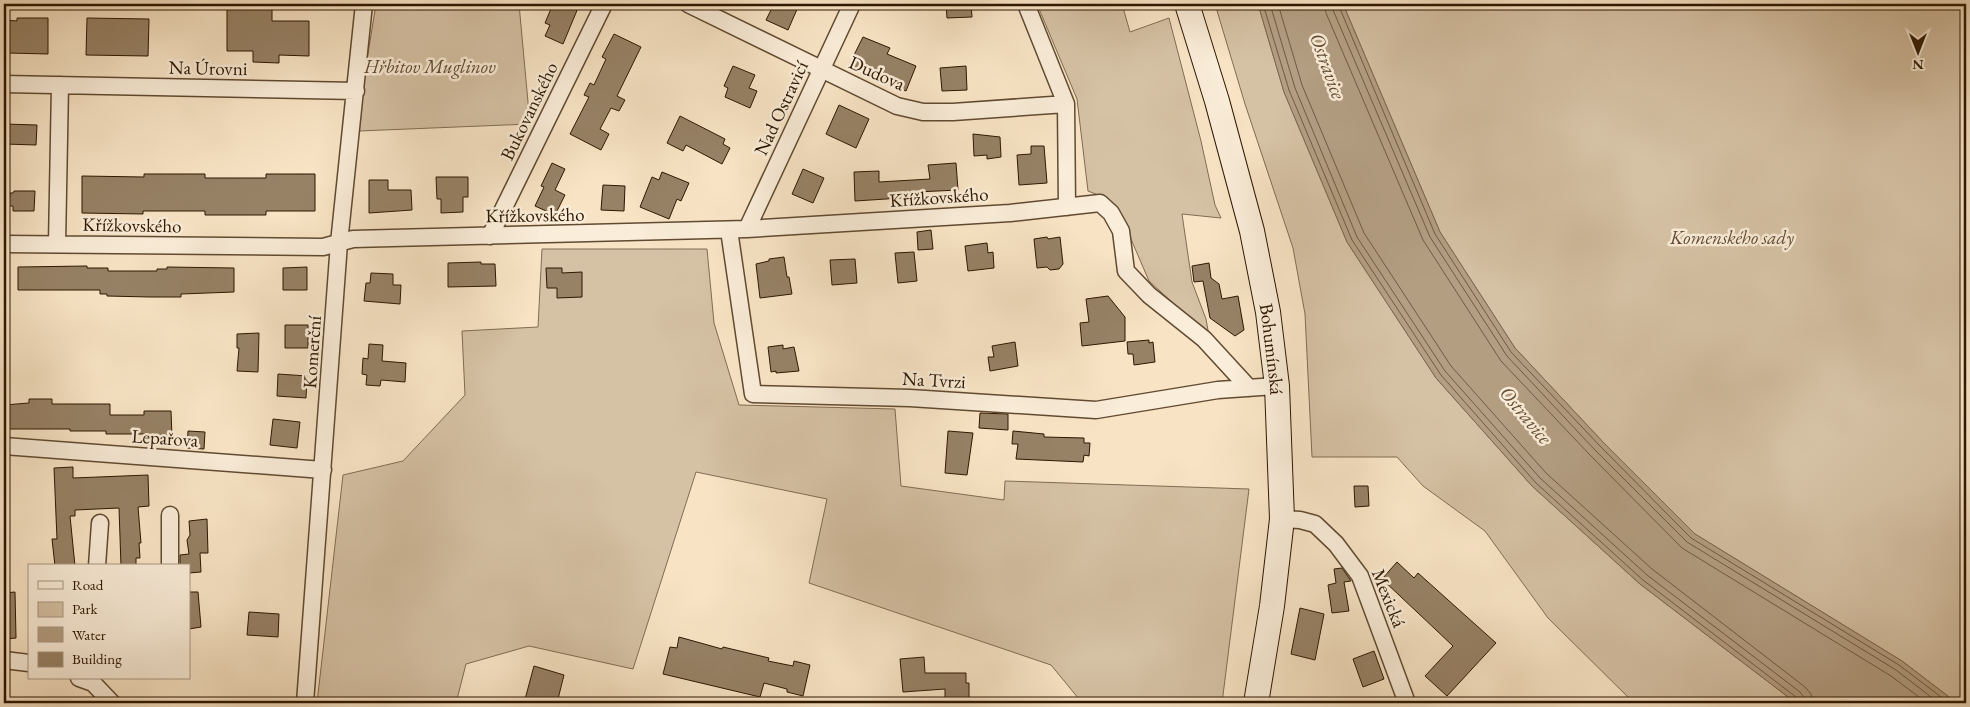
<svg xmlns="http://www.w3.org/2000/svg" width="1970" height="707" font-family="'EB Garamond',serif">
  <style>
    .green { fill: #d5c1a4; stroke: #816c52 }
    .water { fill: #b39e82; stroke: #7d684e }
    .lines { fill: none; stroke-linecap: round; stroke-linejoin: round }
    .shore { stroke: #705a41; stroke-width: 1 }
    .building { fill: #978266; stroke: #2d1700 }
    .minor-casing { stroke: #604a31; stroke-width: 19 }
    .secondary-casing { stroke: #2d1700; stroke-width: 26 }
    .minor { stroke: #faedd9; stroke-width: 16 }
    .secondary { stroke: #faedd9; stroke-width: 24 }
    .labels { text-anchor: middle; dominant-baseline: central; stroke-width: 5; stroke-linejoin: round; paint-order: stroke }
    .park-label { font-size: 19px; font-style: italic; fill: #5f4a31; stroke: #faedd9 }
    .street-label { font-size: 19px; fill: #2d1700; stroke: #faedd9 }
    .water-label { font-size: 20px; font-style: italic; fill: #634d34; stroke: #faedd9 }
  </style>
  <rect width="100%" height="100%" fill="#f8e4c5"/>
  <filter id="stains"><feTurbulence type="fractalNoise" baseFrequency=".004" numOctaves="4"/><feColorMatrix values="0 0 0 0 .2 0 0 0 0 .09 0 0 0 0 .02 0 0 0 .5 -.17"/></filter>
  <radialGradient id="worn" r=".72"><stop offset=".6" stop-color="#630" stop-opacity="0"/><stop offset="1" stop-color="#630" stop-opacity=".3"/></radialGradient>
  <path class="green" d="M376,4h143l11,120 -171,7 4,-46z
    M1037,4h85l8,28 39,-14 32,123 14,64 6,13 -39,-4 10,68 14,37 3,17 -60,-55 -30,-70 -16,-14 -15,-6 -11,-92z
    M1215,4h43l26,88 63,150 89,136 96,108 108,98 156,119h-162l-86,-85 -63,-87 -62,-45 -26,-29h-85l-7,-143 -12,-66 -48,-144z
    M1343,4h623v699h-9l-55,-42 -207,-127 -93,-93 -87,-93 -75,-116z
    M542,249h165l7,74 25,82 156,4 6,77 103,14 1,-19 244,8 -27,214h-112l-31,-4 -28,-34 -242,-82 18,-84 -131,-27 -63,197 -104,-23 -63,18 -10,39h-139l26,-228 60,-14 62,-66 -3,-64 76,-4z"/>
  <path class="water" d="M1258,4h85l97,228 75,116 87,93 93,93 207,127 55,42h-161l-156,-119 -108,-98 -96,-108 -89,-136 -63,-150z"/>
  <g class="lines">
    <path class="shore" d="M1263,4l26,86 63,150 89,135 95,108 107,97 153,117 3,6
      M1270,4l25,84 62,149 88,134 95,107 107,97 153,117 4,5 1,6
      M1278,4l24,81 62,148 87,133 95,107 106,96 153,118 6,7 1,9
      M1325,4l1,9 97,227 78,121 88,93 93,94 209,128 36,27
      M1332,4l1,6 97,227 77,119 87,93 93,93 209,128 43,33
      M1338,4l97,230 76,118 88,93 92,93 208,127 50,38"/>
  </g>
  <path class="building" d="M553,4h15l10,4 -15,36 -18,-8 5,-11 -5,-2z
    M774,4h16l8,3 -10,23 -22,-10z
    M946,4h25l1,13 -25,1z
    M227,8l45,1v12h37v35l-30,-1v8l-26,-1v-11h-26z
    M17,18h31v36l-40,-1v-4h-4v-29l13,1z
    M87,18l62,1 -1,37 -62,-1z
    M614,34l27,13 -24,49 8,4 -6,11 -8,-3 -11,21 9,5 -8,16 -31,-16 19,-37 -5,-2 6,-12 4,2 12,-26 -4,-2z
    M863,37l27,11 -3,6 29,12 -10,25 -57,-26z
    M733,66l22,9 -6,13 8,3 -7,17 -25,-11 3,-9 -4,-2z
    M966,66l1,24 -25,1 -2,-23z
    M839,105l30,14 -13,29 -30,-14z
    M680,116l45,23 -2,5 7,4 -8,16 -36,-19 -3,6 -16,-8z
    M4,124l33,1 -1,20 -32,-1z
    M973,134l27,3 1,20 -14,2v-4l-13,1z
    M1031,146h13l3,37 -28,2 -2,-30 14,-1z
    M552,163l13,6 -10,21 10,5 -10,20 -20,-9 9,-19 -3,-1z
    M956,163l2,27 -41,2v5l-62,4 -1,-29 25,-1v11l51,-3 -2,-14z
    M803,169l21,9 -11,25 -21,-9z
    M662,172l27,11 -8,18 -4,-2 -8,20 -29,-12 12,-30 7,3z
    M144,174h61v4h61v-4h49v37h-49v4h-61v-4h-62v3l-61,-1v-37l62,1z
    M436,177h32v20h-5v15l-22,1v-14h-4z
    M369,180h19v10h23l1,20 -43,3z
    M603,185l22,1 -1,25 -23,-1z
    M14,191h21l-1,20h-21v-5h-4l1,-13h3z
    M931,230l2,19 -15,1 -1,-18z
    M1047,237l1,2 12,-2 3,27 -4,5 -9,1 -3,-3 -10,1 -3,-29z
    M987,243l1,10 5,-1 1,16 -26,3 -3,-25z
    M914,252l3,29 -19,2 -3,-30z
    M784,257l3,20h2l3,17 -32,4 -4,-34 13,-3v-2z
    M855,259l2,24 -25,2 -2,-25z
    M481,262v2h14l1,22 -48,1v-24z
    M1209,263l2,15 8,6 3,15 16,-3 6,34 -9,6 -25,-18 -7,-37 -9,1 -2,-16z
    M87,266v2h21v3h49v-2h10v-2l67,1v24l-53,2v3h-31l-43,-1v-2h-7v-4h-82v-23z
    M307,267v23h-24v-22z
    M546,268h16v5l20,-1v25l-25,1v-10h-10z
    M371,273l22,1v11h8l-1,19 -36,-3 2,-18h4z
    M1108,296l17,21v24l-43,5 -2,-23 9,-1 -3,-23z
    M285,325h23v23h-23z
    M259,333l-1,39 -21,-1 2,-23h-2v-14z
    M1149,340v3l4,-1 2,20 -21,3 -1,-11h-5l-1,-12z
    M1015,342l3,24 -28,5 -2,-14h6l-2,-11z
    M369,344l14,1 -1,16 24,2 -1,19 -24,-2 -1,6 -14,-1 1,-10 -5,-1 1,-16 5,1z
    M783,345v4l11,-2 5,24 -23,2v-2l-5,1 -3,-25z
    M278,374l29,2 -1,22 -29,-2z
    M29,399h23v5h58v11h34v-4h27l1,26 -27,1v-4h-39v-3h-36v-2h-66v-24l25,-2z
    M980,413l28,1v16l-29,-2z
    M273,419l27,3 -3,26 -27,-3z
    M188,431l17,1 -1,17 -17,-1z
    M948,431l25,2 -6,42 -22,-2z
    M1013,431l31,3v3l40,1v5h6l-1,13 -5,-1 -1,7 -67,-3 2,-15h-6z
    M73,467v11l75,-3 1,31 -11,1 3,36h-2l1,15h-4v8h-15l-2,-58 -44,2v6h-5l5,50h-20l-3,-27h5l-3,-71z
    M1354,486h14l1,20 -14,1z
    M207,519l1,34h-8l1,19 -12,1v-7h-9v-11l9,-1 -2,-14 3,-5 -1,-14z
    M1397,562l17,16 4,-5 78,70 -49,53 -22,-20 28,-30 -71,-67z
    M1342,568l9,13 -7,1 5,29 -17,2 -4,-28 8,-2 -2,-14z
    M15,592l1,46 -12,1v-46z
    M189,592h9l3,35 -12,2z
    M1300,608l24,6 -9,46 -24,-6z
    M249,612l30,2 -1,23 -31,-2z
    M679,637l43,12 1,-2 46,11 -1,3 25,5 1,-5 16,4 -7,31 -16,-4v-3l-23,-6 -4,14 -97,-23 7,-27 7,1z
    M1374,651l10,28 -21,8 -10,-28z
    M924,657l1,16h41v10h3v20h-24v-14l-42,3 -3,-33z
    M534,666l30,9 -7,28h-33z"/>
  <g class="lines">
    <g class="minor-casing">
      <path id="minor" d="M688,4l209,102 26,6h30l113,-8
        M1026,4l40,100 1,103
        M4,84l352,7
        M747,229l105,-225
        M729,230l24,164 157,4 186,12 122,-20 59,-4
        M490,236l114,-232
        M4,244l319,3 30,-8 394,-10 263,-16 90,-10 11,10 10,18 5,40 23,24 55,44 45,49
        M57,244l3,-159
        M4,446l319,24
        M1282,519l18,1 15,4 21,20 24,32 47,127
        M97,566l3,-43
        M170,566v-51
        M4,660l25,3
        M79,678l14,5 19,20
        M305,703l34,-460 25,-239"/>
    </g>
    <g class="secondary-casing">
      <g id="secondary">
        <path id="s1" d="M1187,4l30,97 35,130 16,81 9,74 5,133 -10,87 -16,97"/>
      </g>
    </g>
    <use href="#minor" class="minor"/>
    <use href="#secondary" class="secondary"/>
  </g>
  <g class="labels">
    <g class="park-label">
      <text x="430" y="66">Hřbitov Muglinov</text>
      <text x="1732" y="237">Komenského sady</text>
    </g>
    <g class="street-label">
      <text transform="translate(208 68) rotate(1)">Na Úrovni</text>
      <text transform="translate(877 73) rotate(24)">Dudova</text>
      <text transform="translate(781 108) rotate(-65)">Nad Ostravicí</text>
      <text transform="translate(529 111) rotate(-64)">Bukovanského</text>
      <text transform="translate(939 197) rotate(-4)">Křížkovského</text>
      <text transform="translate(535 215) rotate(-1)">Křížkovského</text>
      <text transform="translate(132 225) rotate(1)">Křížkovského</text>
      <text stroke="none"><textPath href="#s1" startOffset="356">Bohumínská</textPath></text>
      <text transform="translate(312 352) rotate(-86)">Komerční</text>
      <text transform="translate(934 380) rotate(3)">Na Tvrzi</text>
      <text transform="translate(165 438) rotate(4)">Lepařova</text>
      <text transform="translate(1389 598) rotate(68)">Mexická</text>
    </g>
    <g class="water-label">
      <text transform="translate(1328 66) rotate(70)">Ostravice</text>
      <text transform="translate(1526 415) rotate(50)">Ostravice</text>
    </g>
  </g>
  <rect width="1970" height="707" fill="none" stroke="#f8e4c5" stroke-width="20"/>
  <rect x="5" y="5" width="1960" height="697" fill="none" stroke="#2d1700" stroke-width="2.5"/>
  <rect x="10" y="10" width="1950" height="687" fill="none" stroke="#2d1700"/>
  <rect x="28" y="564" width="162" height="115" fill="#faedd9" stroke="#a89782"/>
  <rect x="38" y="581" width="25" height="8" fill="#faedd9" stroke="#a89782"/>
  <text x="72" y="590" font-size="15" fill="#2d1700">Road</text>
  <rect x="38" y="602" width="25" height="15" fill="#d5c1a4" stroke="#a89782"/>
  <text x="72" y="614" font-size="15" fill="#2d1700">Park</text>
  <rect x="38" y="627" width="25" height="15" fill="#b39e82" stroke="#a89782"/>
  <text x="72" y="640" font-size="15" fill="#2d1700">Water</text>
  <rect x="38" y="652" width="25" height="15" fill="#978266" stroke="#a89782"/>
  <text x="72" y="664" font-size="15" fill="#2d1700">Building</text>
  <g transform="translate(1918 52) rotate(180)" stroke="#faedd9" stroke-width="4" paint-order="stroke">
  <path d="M0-4L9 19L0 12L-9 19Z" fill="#2d1700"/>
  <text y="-8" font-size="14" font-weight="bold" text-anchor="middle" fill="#2d1700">N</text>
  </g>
  <rect width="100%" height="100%" filter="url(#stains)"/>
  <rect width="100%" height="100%" fill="url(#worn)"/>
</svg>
